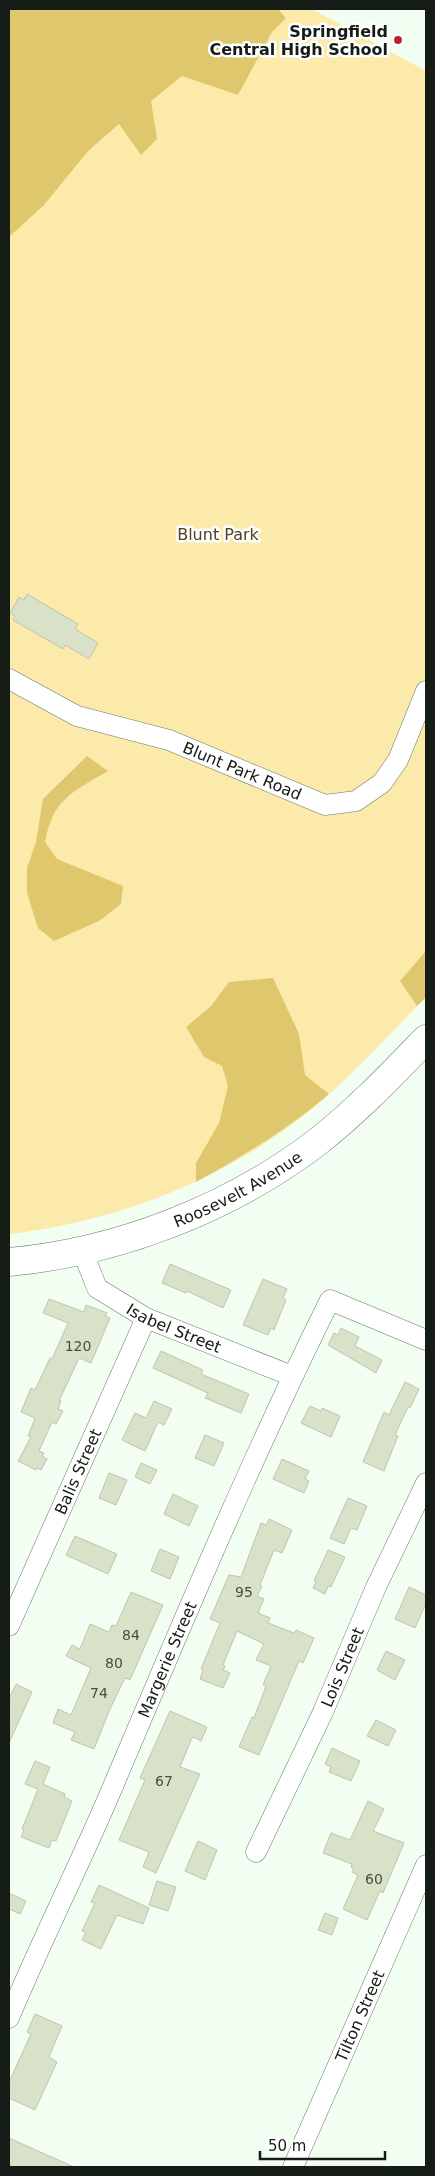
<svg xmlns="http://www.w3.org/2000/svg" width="435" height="2176" font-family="'DejaVu Sans',sans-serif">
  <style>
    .green { fill: #fbeaaa }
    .forest { fill: #dfc76e }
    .building { fill: #dae1c9; stroke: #bfc5ad }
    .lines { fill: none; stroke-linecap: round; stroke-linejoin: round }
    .street-casing { stroke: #697a68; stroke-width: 21 }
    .primary-casing { stroke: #697a68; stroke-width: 29 }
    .street { stroke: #fff; stroke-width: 20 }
    .primary { stroke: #fff; stroke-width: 28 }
    .poi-dot { fill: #b72632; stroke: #fff; stroke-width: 2 }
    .labels { text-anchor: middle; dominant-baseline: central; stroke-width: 5; stroke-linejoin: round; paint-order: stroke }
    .number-label { font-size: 14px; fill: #464d42 }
    .poi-label { font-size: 16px; font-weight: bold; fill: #151c15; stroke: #fff; text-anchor: end }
    .park-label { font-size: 16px; fill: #4d431d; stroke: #fff }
    .street-label { font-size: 16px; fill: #151c15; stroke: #fff }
  </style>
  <rect width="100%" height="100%" fill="#f3fef2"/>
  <path class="green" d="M9,9h303l114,62v926c-39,40 -76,81 -119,116 -85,68 -191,109 -298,121z"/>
  <path class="forest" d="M9,9h269l8,9 -14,14 -34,63 -56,-19 -31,25 6,38 -16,16 -22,-31 -31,27 -44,54 -35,32z
    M87,756l21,15c-35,21 -55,27 -63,71l12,17 66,27 -2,18 -22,17 -45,20 -16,-13 -11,-35v-25l9,-26 7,-43z
    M426,951v46l-9,9 -17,-25z
    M273,978l26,56 6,41 24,19c-41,35 -86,62 -133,88v-19l23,-40 9,-37 -6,-20 -18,-9 -18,-30 25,-21 18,-24z"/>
  <path class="building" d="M27,594l51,30 -3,5 23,14 -9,16 -24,-14 -2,4 -50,-29 2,-4 -5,-3 9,-16 5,3z
    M170,1264l61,26 -8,18 -36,-17 -1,2 -24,-10z
    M263,1279l24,10 -4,9 3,2 -12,30 -3,-2 -3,7 -25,-10z
    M49,1299l35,13 2,-7 21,8 -2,3 5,2 -19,45 -12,-5 -20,43h2l-3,8 5,2 -7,13 -4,-2 -13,29 5,2 -2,3 5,3 -6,11 -4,-2 -1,2 -18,-9 13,-24 -3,-1 7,-18 -14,-6 10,-24 4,2 15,-32 2,1 16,-36 -25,-10z
    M341,1328l18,9 -4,9 27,14 -6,13 -48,-28 6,-12 4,2z
    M161,1351l42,19 -2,4 48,20 -8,19 -36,-15 3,-5 -55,-25z
    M405,1382l14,7 -9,19 -2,-1 -13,28 3,1 -14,35 -21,-9 21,-50 5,3z
    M154,1401l18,8 -8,16 -6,-3 -13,29 -23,-11 13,-27 11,5z
    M310,1406l11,5 1,-3 18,8 -9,21 -30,-14z
    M205,1435l19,8 -10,23 -19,-8z
    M282,1459l27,12 -4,8 4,2 -5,12 -31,-14z
    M141,1463l16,7 -7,14 -15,-7z
    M109,1473l18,7 -11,25 -17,-7z
    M173,1494l25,12 -9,20 -25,-12z
    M348,1498l19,8 -10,24 -6,-2 -7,16 -14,-6z
    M269,1519l23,11 -10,23 -8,-3 -14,35 2,1 -5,10 7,3 -6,14 12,5 -2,5 26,10 2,-3 18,8 -11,25 -4,-2 -40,94 -20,-8 13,-30 2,1 12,-32 -3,-1 8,-19 -15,-6 8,-16 -27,-13 -14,34 2,1 -2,4 7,3 -7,15 -23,-9 3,-9 -2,-1 19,-46 -10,-4 19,-44 12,2 20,-54 5,2z
    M75,1536l42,18 -9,20 -42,-19z
    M160,1549l19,8 -9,22 -19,-8z
    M328,1550l17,7 -14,30 -3,-1 -3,8 -12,-6 3,-6 -2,-1z
    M409,1587l17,8v8l-11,25 -20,-9z
    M131,1592l32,13 -33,75 -5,-2 -15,31 -16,40 -23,-9 4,-8 -22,-9 5,-14 13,6 20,-47 -25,-12 6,-11 8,4 10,-25 19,8 3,-7 4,1z
    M386,1651l19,9 -10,20 -18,-10z
    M16,1684l16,8 -23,51v-44z
    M170,1711l37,16 -6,14 -8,-4 -2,3 -11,27 20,7 -44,99 -13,-6 6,-15 -30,-12 26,-60 -5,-2z
    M376,1720l20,10 -8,16 -21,-10z
    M332,1748l28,13 -9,20 -22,-9 2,-5 -6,-3z
    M35,1761l15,6 -7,17 22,10 -1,3 8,4 -16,40 -4,-1 -3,8 -28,-11 3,-7 -2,-1 16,-40 -13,-5z
    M368,1801l16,8 -11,22 31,12 -21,50 -3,-2 -13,29 -24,-11 15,-34 -6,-3 2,-4 -3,-1 1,-3 -29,-11 8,-20 19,7z
    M198,1841l19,9 -12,30 -20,-9z
    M157,1881l19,6 -8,24 -19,-6z
    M99,1885l50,23 -6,16 -26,-9 -16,34 -19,-9 4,-8 -4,-1 13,-28 -4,-1z
    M9,1893l17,8 -6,13 -11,-5z
    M325,1913l13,5 -6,17 -14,-5z
    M35,2014l27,12 -13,31 8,5 -22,48 -26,-12v-16l22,-48 -4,-2z
    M9,2138l65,29h-65z"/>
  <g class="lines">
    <g class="street-casing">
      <g id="street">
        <path id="s1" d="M9,679l68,37 92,24 156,65 31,-4 26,-18 16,-23 28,-69"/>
        <path id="s2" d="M82,1250l15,38 49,30 146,58"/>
        <path id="s3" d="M9,1626l137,-308"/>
        <path id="s4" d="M256,1852l67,-140 53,-125 50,-104"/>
        <path id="s5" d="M9,2018c31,-74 67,-146 99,-220 71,-167 141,-335 222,-498l96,40"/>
        <path id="s6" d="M293,2167l133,-302"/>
      </g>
    </g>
    <g class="primary-casing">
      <g id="primary">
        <path id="s7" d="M9,1262c109,-10 220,-53 307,-119 40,-31 75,-68 110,-104"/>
      </g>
    </g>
    <use href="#street" class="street"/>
    <use href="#primary" class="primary"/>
  </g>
  <circle class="poi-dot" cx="398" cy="40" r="5"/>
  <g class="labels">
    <g class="number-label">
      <text x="78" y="1346">120</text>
      <text x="244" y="1592">95</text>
      <text x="131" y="1635">84</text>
      <text x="114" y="1663">80</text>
      <text x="99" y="1693">74</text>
      <text x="164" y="1781">67</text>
      <text x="374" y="1879">60</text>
    </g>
    <g class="poi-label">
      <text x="388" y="31">Springfield<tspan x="388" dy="18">Central High School</tspan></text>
    </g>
    <g class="park-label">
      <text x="218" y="534">Blunt Park</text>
    </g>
    <g class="street-label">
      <text stroke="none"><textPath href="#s1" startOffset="252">Blunt Park Road</textPath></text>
      <text stroke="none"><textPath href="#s7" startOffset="242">Roosevelt Avenue</textPath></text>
      <text stroke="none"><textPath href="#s2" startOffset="128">Isabel Street</textPath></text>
      <text stroke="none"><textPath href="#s3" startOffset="169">Balis Street</textPath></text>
      <text stroke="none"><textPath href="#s5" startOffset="392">Margerie Street</textPath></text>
      <text stroke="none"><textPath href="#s4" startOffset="204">Lois Street</textPath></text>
      <text stroke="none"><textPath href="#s6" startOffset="165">Tilton Street</textPath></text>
    </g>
  </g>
  <rect width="435" height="2176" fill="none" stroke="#151c15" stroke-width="20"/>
  <path d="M260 2151v8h125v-8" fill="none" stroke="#151c15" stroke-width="2.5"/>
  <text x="268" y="2151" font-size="15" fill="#151c15" stroke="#ffffff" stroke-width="4" paint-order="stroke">50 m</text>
</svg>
